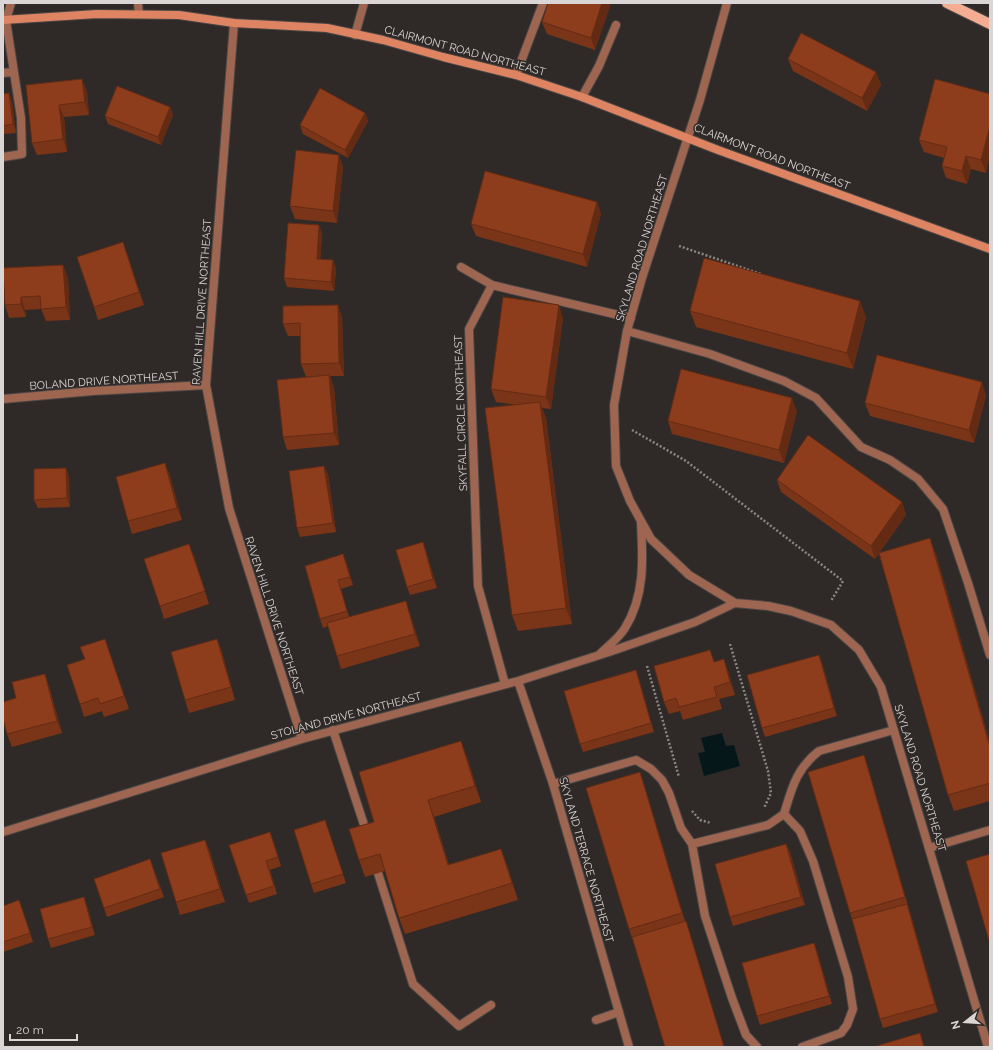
<svg xmlns="http://www.w3.org/2000/svg" width="993" height="1050" font-family="Raleway,sans-serif">
  <style>
    .water { fill: #061719 }
    .lines { fill: none; stroke-linecap: round; stroke-linejoin: round }
    .lane-casing { stroke: #4a4644; stroke-width: 10 }
    .street-casing { stroke: #4a4644; stroke-width: 10 }
    .secondary-casing { stroke: #4a4644; stroke-width: 10 }
    .primary-casing { stroke: #4a4644; stroke-width: 12 }
    .path { stroke: #8a8684; stroke-width: 2.5; stroke-dasharray: 2 2; stroke-linecap: butt }
    .lane { stroke: #9e6550; stroke-width: 8 }
    .street { stroke: #9e6550; stroke-width: 8 }
    .secondary { stroke: #df8462; stroke-width: 8 }
    .primary { stroke: #f4ad92; stroke-width: 10 }
    .wall { fill: #7a3418 }
    .shaded-wall { fill: #632b14 }
    .building { fill: #8e3d1c; stroke: #632b14 }
    .labels { text-anchor: middle; dominant-baseline: central; stroke-width: 3; stroke-linejoin: round; paint-order: stroke }
    .street-label { font-size: 11px; fill: #dad6d5; stroke: #2f2a28 }
  </style>
  <rect width="100%" height="100%" fill="#2f2a28"/>
  <path class="water" d="M722,733l4,13 8,-1 6,21 -36,10 -6,-23 7,-1 -4,-14z"/>
  <g class="lines">
    <g class="lane-casing">
      <path id="lane" d="M138,3l1,11
        M355,35l9,-32
        M3,73l10,-1
        M516,75l27,-72
        M582,97l17,-31 17,-41
        M3,157l19,-3 -1,-36 -15,-98 5,-17
        M627,331l83,23 74,27 32,17 45,49 29,13 28,19 25,30 25,74 22,72
        M333,730l34,104
        M378,873l35,111 46,42 32,-21
        M596,1020l23,-8"/>
    </g>
    <g class="street-casing">
      <path id="street" d="M727,3l-27,97 -58,178 -15,53 -13,74 2,61 14,35 21,38 38,36 46,28
        M234,23l-28,362 23,123 73,231
        M461,267l31,18
        M3,399l90,-8 113,-6
        M599,655c8,-8 20,-17 26,-27 20,-32 18,-69 16,-105
        M518,681l35,103 76,263
        M505,684l-27,-98 -9,-257 23,-44 139,33
        M553,784l83,-24 15,9 11,11 7,13 12,35 11,16 76,-19 16,-11c8,-26 12,-45 35,-63l75,-21
        M784,814l16,17 13,30 35,116 5,32 -6,16 -6,8 -39,14
        M3,832l299,-93 216,-58 91,-29 86,-30 40,-19 33,3 23,5 40,14 28,25 22,37 107,360
        M692,844l13,72 27,82 14,37 11,12
        M929,848l61,-18"/>
    </g>
    <g class="secondary-casing">
      <path id="secondary" d="M3,20l94,-6 82,1 55,8 93,5 56,12 60,17 73,18 66,22 136,53 272,99"/>
    </g>
    <g class="primary-casing">
      <path id="primary" d="M947,3l43,21"/>
    </g>
    <path class="path" d="M679,246l82,28
      M632,430l54,31 157,120 -12,20
      M730,644l38,127 3,22 -7,15
      M647,666l32,111
      M692,811l8,9 11,3"/>
    <use href="#lane" class="lane"/>
    <use href="#street" class="street"/>
    <use href="#secondary" class="secondary"/>
    <use href="#primary" class="primary"/>
  </g>
  <path class="wall" d="M548,3h63l-16,47 -48,-16 -5,-12z
    M788,59l88,13 5,13 -14,26 -74,-40z
    M82,79l5,13 2,23 -25,2 3,35 -30,3 -5,-12 -6,-58z
    M9,93l3,9 4,31 -13,1v-40z
    M990,94l-4,79 -15,-4 -4,15 -21,-6 -4,-12 2,-8 -20,-6 -5,-12z
    M170,107l3,8 -12,30 -53,-21 -3,-8z
    M365,113l3,8 -20,37 -45,-24 -3,-9z
    M343,167l-6,56 -42,-4 -5,-13z
    M597,202l4,12 -14,53 -111,-31 -5,-12z
    M319,225l3,9 -2,25 13,1 3,9 -2,22 -47,-4 -3,-9z
    M123,242l21,63 -46,15 -4,-13z
    M63,265l5,13 2,42 -24,1 -5,-12 -16,1 1,7 -17,1 -4,-13z
    M690,311l176,6 -13,52 -157,-42z
    M342,317l2,59h-14l4,12 5,57 -52,5 -4,-13 33,-61 -10,1 -5,-13 -1,-28h-12l-5,-12z
    M563,318l-12,91 -9,-1 4,10 26,206 -54,7 -6,-16 4,-210 -20,-3 -5,-13z
    M986,395l-12,48 -104,-27 -5,-13z
    M797,411l-13,52 -112,-29 -4,-13z
    M165,463l5,13 12,44 -50,14 -4,-13z
    M66,468l3,9 1,30 -32,1 -4,-8z
    M328,474l8,58 -36,5 -3,-9z
    M777,480l125,22 4,13 -26,37 56,2 54,189v58l-36,10 -6,-16 -69,-241 -4,5 -94,-67z
    M423,542l3,9 11,37 -27,7 -3,-8z
    M343,554l10,31 -12,4 8,28 61,-3 10,32 -79,23 -4,-13 -9,-30 -5,2 -3,-9z
    M194,556l15,48 -45,15 -4,-13z
    M217,639l5,13 13,48 -46,13 -4,-13z
    M109,651l20,58 -25,8 -2,-6 -18,6 -4,-13 5,-45z
    M715,661l13,10 7,24 -16,4 3,10 -39,11 -3,-9 -11,3 -5,-12z
    M822,663l15,53 -72,21 -3,-9z
    M639,679l15,53 -71,20 -3,-8z
    M49,686l13,47 -50,14 -5,-13 9,-36z
    M864,755l3,9 43,148 28,100 -55,16 -3,-9 -27,-97 -3,-9z
    M467,757l14,45 -47,15 15,48h58l11,35 -113,34 -6,-16 -14,-47 -20,6 -6,-17 15,-38z
    M643,781l42,140 4,9 35,117h-59l-32,-109h-1l-3,-9z
    M328,829l18,54 -32,10 -3,-9z
    M205,840l5,12 15,50 -45,13 -4,-13z
    M273,840l8,26 -11,4 7,24 -28,9 -3,-8z
    M786,844l4,8 15,53 -72,21 -3,-9z
    M150,859l14,38 -57,20 -13,-38z
    M3,906l19,2 11,34 -30,10z
    M87,906l8,29 -44,13 -3,-9z
    M817,951l15,53 -72,21 -3,-9z"/>
  <path class="shaded-wall" d="M602,3h9l-16,47 -4,-12z
    M876,72l5,13 -14,26 -5,-13z
    M82,79l5,13 2,23 -4,-13z
    M9,93l3,9 4,31 -3,-9z
    M59,105l5,12 3,35 -4,-13z
    M170,107l3,8 -12,30 -3,-8z
    M365,113l3,8 -20,37 -3,-8z
    M990,126v30l-4,17 -5,-13z
    M339,155l4,12 -6,56 -4,-12z
    M966,156l5,13 -4,15 -5,-13z
    M597,202l4,12 -14,53 -4,-13z
    M319,225l3,9 -2,33 -3,-8z
    M123,242l4,13 17,50 -5,-13z
    M333,260l3,9 -2,22 -3,-9z
    M63,265l5,13 2,42 -4,-13z
    M21,297l4,13 1,7 -5,-13z
    M860,301l6,16 -13,52 -6,-16z
    M338,305l4,12 2,59 -5,-13z
    M559,305l4,13 -12,91 -5,-12z
    M329,375l5,13 5,57 -5,-12z
    M982,382l4,13 -12,48 -5,-13z
    M792,398l5,13 -13,52 -5,-13z
    M540,402l6,16 26,206 -6,-16z
    M165,463l5,13 12,44 -5,-12z
    M324,466l4,8 8,58 -3,-9z
    M66,468l3,9 1,30 -3,-9z
    M902,502l4,13 -31,44 -4,-13z
    M930,538l6,16 54,189v4z
    M423,542l3,9 11,37 -4,-9z
    M189,544l5,12 15,48 -4,-13z
    M343,554l4,9 6,22 -3,-8z
    M338,580l3,9 9,31 -3,-9z
    M406,601l4,13 10,32 -5,-12z
    M217,639l5,13 13,48 -4,-13z
    M819,655l3,8 15,53 -3,-8z
    M724,659l4,12 7,24 -5,-13z
    M636,670l3,9 15,53 -3,-9z
    M45,674l4,12 13,47 -5,-12z
    M461,741l6,16 14,45 -6,-16z
    M864,755l3,9 41,142 -3,-9z
    M640,772l3,9 42,141 -3,-9z
    M428,800l6,17 20,64 -6,-16z
    M205,840l5,12 15,50 -5,-13z
    M786,844l4,8 15,53 -4,-8z
    M501,849l6,16 11,35 -6,-17z
    M84,897l3,9 8,29 -3,-8z
    M907,904l3,8 28,100 -3,-8z
    M686,921l3,9 35,117z
    M814,943l3,8 15,53 -3,-8z"/>
  <path class="building" d="M548,3h54l-11,35 -49,-16z
    M801,33l75,39 -14,26 -74,-39z
    M82,79l3,23 -26,3 4,34 -31,4 -6,-58z
    M935,79l55,15v32l-9,34 -15,-4 -4,15 -20,-5 5,-19 -28,-7z
    M117,86l53,21 -12,30 -53,-21z
    M320,88l45,25 -20,37 -45,-25z
    M9,93l4,31 -10,2v-32z
    M296,150l43,5 -6,56 -43,-5z
    M485,171l112,31 -14,52 -112,-30z
    M288,223l31,2 -2,34 16,1 -2,22 -47,-4z
    M123,242l16,50 -45,15 -17,-50z
    M704,258l156,43 -13,52 -157,-42z
    M63,265l3,42 -25,2 -1,-13 -19,1v7l-16,1 -2,-37z
    M503,297l56,8 -13,92 -55,-8z
    M338,305l1,58 -38,1 -1,-41 -17,1v-18z
    M877,355l105,27 -13,48 -104,-27z
    M681,369l111,29 -13,52 -111,-29z
    M329,375l5,58 -51,4 -6,-57z
    M540,402l26,206 -54,7 -27,-207z
    M808,435l94,67 -31,44 -94,-66z
    M165,463l12,45 -49,13 -12,-44z
    M324,466l9,57 -36,5 -8,-57z
    M66,468l1,30 -33,2v-31z
    M930,538l60,209v36l-42,12 -69,-242z
    M423,542l10,37 -26,8 -11,-37z
    M189,544l16,47 -45,15 -16,-47z
    M343,554l7,23 -12,3 9,31 -27,8 -15,-53z
    M406,601l9,33 -78,22 -10,-33z
    M105,639l19,57 -24,8 -2,-6 -18,6 -13,-39 18,-6 -5,-12z
    M217,639l14,48 -46,13 -14,-48z
    M710,650l4,12 10,-3 6,23 -16,5 3,10 -38,10 -3,-9 -12,4 -10,-36z
    M819,655l15,53 -72,20 -15,-53z
    M636,670l15,53 -71,21 -16,-53z
    M45,674l12,47 -50,13 -4,-15v-17l13,-4 -4,-16z
    M461,741l14,45 -47,14 20,65 53,-16 11,34 -113,35 -19,-64 -21,6 -10,-31 25,-7 -15,-50z
    M864,755l41,142 -55,16 -42,-141z
    M640,772l42,141 -53,16 -43,-141z
    M325,820l18,54 -32,10 -17,-54z
    M270,832l8,25 -12,4 8,25 -28,9 -17,-50z
    M205,840l15,49 -44,13 -15,-49z
    M786,844l15,53 -71,20 -15,-53z
    M990,854v90l-24,-83z
    M150,859l10,30 -56,19 -10,-29z
    M84,897l8,30 -44,12 -8,-30z
    M19,900l11,33 -27,9v-36z
    M907,904l28,100 -55,15 -28,-100z
    M686,921l38,126h-59l-33,-110z
    M814,943l15,53 -72,20 -15,-53z
    M920,1033l4,14h-51z"/>
  <g class="labels">
    <g class="street-label">
      <text transform="translate(465 51) rotate(15)">CLAIRMONT ROAD NORTHEAST</text>
      <text transform="translate(772 157) rotate(21)">CLAIRMONT ROAD NORTHEAST</text>
      <text transform="translate(642 248) rotate(-73)">SKYLAND ROAD NORTHEAST</text>
      <text transform="translate(202 302) rotate(-86)">RAVEN HILL DRIVE NORTHEAST</text>
      <text transform="translate(104 381) rotate(-4)">BOLAND DRIVE NORTHEAST</text>
      <text transform="translate(461 413) rotate(-92)">SKYFALL CIRCLE NORTHEAST</text>
      <text transform="translate(274 616) rotate(72)">RAVEN HILL DRIVE NORTHEAST</text>
      <text transform="translate(346 716) rotate(-15)">STOLAND DRIVE NORTHEAST</text>
      <text transform="translate(920 778) rotate(73)">SKYLAND ROAD NORTHEAST</text>
      <text transform="translate(586 860) rotate(74)">SKYLAND TERRACE NORTHEAST</text>
    </g>
  </g>
  <rect width="993" height="1050" fill="none" stroke="#dad6d5" stroke-width="8"/>
  <g transform="translate(965 1022) rotate(253)" stroke="#2f2a28" stroke-width="3" paint-order="stroke">
  <path d="M0-3L7 15L0 10L-7 15Z" fill="#dad6d5"/>
  <text y="-6" font-size="11" font-weight="bold" text-anchor="middle" fill="#dad6d5">N</text>
  </g>
  <path d="M10 1034v6h67v-6" fill="none" stroke="#dad6d5" stroke-width="2"/>
  <text x="16" y="1034" font-size="12" fill="#dad6d5" stroke="#2f2a28" stroke-width="3" paint-order="stroke">20 m</text>
</svg>
